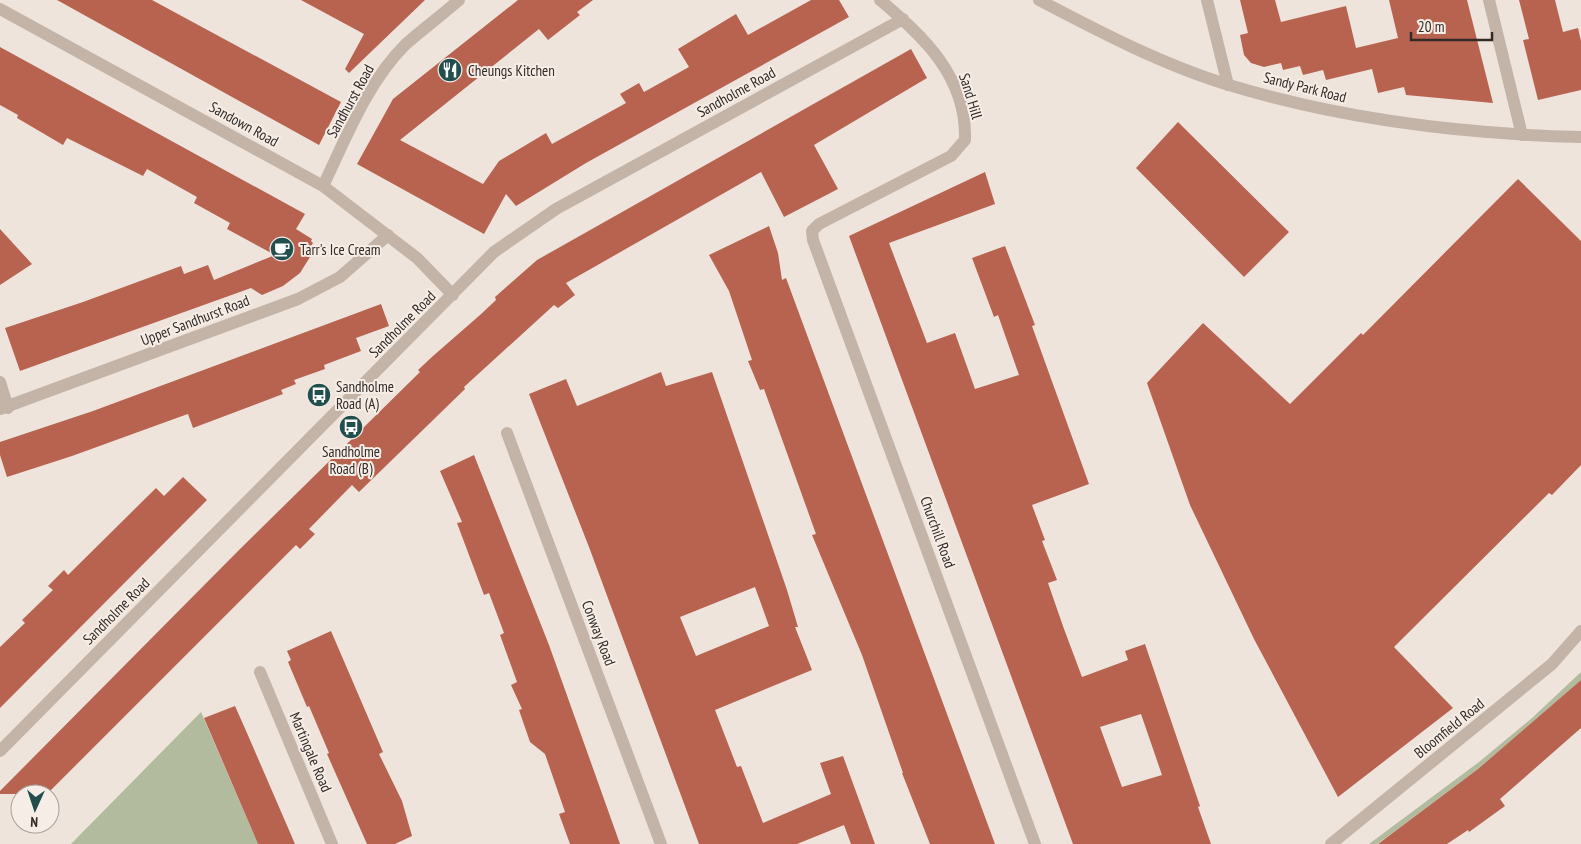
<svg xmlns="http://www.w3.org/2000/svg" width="1581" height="844" font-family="'PT Sans Narrow',sans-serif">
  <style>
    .green { fill: #b2bb9d }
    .building { fill: #b76350; fill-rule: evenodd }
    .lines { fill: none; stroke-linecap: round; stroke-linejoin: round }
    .street { stroke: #c4b4a8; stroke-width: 12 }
    .labels { text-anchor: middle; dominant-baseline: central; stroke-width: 4; stroke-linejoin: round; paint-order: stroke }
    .poi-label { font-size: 15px; fill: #322a27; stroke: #f6eee6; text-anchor: start }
    .street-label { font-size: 15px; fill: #322a27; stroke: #f6eee6 }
  </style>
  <rect width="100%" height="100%" fill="#eee4db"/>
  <path class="green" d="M1581,672v8l-103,89 -87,65 -14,10h-8l110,-82 53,-44z
    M201,712l57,132h-187z"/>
  <path class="building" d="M57,0h95l189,102 -22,43z
    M301,0h124l-76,73 -4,-4 19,-35z
    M518,0h75l-16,12 3,3 -32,25 -9,-11 -139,111 83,44 16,-23 47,-28 6,11 74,-41 -6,-9 19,-11 5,9 45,-25 -11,-18 58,-35 12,21 63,-35h28l10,17 -263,146 -70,43 -10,-12 -22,40 -127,-70 36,-65z
    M1240,0h35l6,22 65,-16 10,42 42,-10 -9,-38h78l26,103 -87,-8 -2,-8 -26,6 -6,-24 -46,11 -3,-10 -20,5 -3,-9 -17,4 -2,-7 -17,4 -13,-4 -7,-8 -4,-20 8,-2z
    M1519,0h36l8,32 15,-4 3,13v49l-43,10 -15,-60 6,-1z
    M0,47l305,167 -9,15 16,10 -1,2 2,2 -7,12 4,2 -10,16 -17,13 -21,9 -11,-7 -231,83 -15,-43 78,-26 98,-36 3,8 24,-9 6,15 61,-25 -48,-26 3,-6 -36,-20 3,-6 -50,-28 -4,7 -76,-38 -4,7 -46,-27 1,-3 -18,-10z
    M911,49l16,29 -113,67 24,44 -54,28 -23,-45 -195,111 9,12 -17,13 -4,-3 -90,82 1,2 -106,103 -7,-7 -43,44 6,5 -15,15 -4,-4 -249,249h-47v-3l239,-241 181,-178 -2,-2 15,-14 47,-41 16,-15 -1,-3 42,-37z
    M1178,122l111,110 -45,45 -108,-109z
    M985,172l10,32 -106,39 38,100 28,-10 20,56 44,-14 -21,-60 -4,2 -22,-59 33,-12 30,79 -3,1 57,158 -57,21 13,35 -3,1 15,39 -9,3 16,46 18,48 46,-17 -3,-9 20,-7 55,162 -2,1 13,37h-138l-224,-608zM1141,714l21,61 -40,12 -22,-60z
    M1518,179l63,62v224l-29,30 -3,-2 -155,154 59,61 -115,89 -84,-158 -64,-134 -43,-122 56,-60 87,81 71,-71 2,2z
    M769,226l9,27 4,27 4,-2 209,566h-65l-28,-71h1l-41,-118 -50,-120 4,-1 -52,-145 -4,1 -12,-29 4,-1 -23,-69 -20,-36z
    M0,229l32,35 -32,21z
    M381,304l8,22 -33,12 5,13 -37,14 1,4 -31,11 2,4 -15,6 2,4 -90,34 -5,-14 -3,1 -113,41 -65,21 -7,-22v-13l93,-31z
    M661,372l5,14 46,-14 75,218 11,37h-3l17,43 -97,40 22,57 4,-1 22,57 68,-29 -11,-31 23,-7 32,88h-24l-7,-19 -47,19h-98l-110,-297 -60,-153 37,-15 11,27zM755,587l14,39 -73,30 -16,-39z
    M474,455l75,190 71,199h-50l-11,-30 6,-2 -20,-58 -15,-12 -11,-32 3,-1 -11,-24 6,-3 -17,-47 4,-2 -15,-40 -5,2 -27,-72 5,-1 -22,-51z
    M183,477l24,23 -207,208v-61l25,-24 -3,-3 31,-30 -5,-4 16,-16 4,5 88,-87 8,8z
    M331,631l52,121 -4,2 23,47 10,35 -17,8h-28l-40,-90 2,-1 -20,-47 -2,1 -19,-45 3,-2 -4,-9z
    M1581,680v48l-81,71 5,7 -36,26 -1,-2 -21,14h-69l100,-75z
    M235,706l12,27 48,111h-37l-54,-126z"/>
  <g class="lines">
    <path class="street" d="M880,0c44,37 87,77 85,140l-14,16 -132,68 -7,7 1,9 222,604
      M1039,0c61,32 124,65 190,85 115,35 232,49 352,52
      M1207,0l21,85
      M1489,0l33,135
      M0,9l323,177 94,72 36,37
      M323,186c23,-48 45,-105 83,-142 17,-15 36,-29 53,-44
      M0,382l8,26
      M0,409l298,-110 42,-22 48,-42
      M507,433l154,411
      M260,672l72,172
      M0,751l494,-499 62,-43 347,-190
      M1331,844l221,-180 29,-33"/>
  </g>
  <defs>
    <g id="restaurant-disc" transform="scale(1.25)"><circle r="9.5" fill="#224e4e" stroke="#f6eee6"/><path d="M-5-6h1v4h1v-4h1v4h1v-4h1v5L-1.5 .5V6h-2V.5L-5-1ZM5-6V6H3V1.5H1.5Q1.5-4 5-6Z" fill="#fff"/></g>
    <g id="cafe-disc" transform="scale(1.25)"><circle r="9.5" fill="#224e4e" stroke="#f6eee6"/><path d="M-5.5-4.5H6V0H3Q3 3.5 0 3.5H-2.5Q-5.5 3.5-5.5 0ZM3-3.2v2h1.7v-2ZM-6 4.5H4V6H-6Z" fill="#fff"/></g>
    <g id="bus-disc" transform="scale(1.25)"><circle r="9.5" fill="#224e4e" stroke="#f6eee6"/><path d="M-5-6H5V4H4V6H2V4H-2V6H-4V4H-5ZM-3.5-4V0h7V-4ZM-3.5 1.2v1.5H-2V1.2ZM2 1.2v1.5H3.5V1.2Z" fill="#fff"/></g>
  </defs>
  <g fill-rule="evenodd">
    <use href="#restaurant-disc" x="450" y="70"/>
    <use href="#cafe-disc" x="282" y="249"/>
    <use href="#bus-disc" x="319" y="395"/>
    <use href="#bus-disc" x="351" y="427"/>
  </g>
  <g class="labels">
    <g class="poi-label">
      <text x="468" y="70">Cheungs Kitchen</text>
      <text x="300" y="249">Tarr's Ice Cream</text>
      <text x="336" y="386">Sandholme<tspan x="336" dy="17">Road (A)</tspan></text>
      <text x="351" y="451" text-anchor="middle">Sandholme<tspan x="351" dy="17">Road (B)</tspan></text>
    </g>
    <g class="street-label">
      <text transform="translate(1305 87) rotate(14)">Sandy Park Road</text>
      <text transform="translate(736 92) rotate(-29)">Sandholme Road</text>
      <text transform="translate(971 96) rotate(73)">Sand Hill</text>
      <text transform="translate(350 101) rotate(-61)">Sandhurst Road</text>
      <text transform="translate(244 124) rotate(29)">Sandown Road</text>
      <text transform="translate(195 320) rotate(-21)">Upper Sandhurst Road</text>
      <text transform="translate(402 324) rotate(-45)">Sandholme Road</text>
      <text transform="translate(938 532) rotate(70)">Churchill Road</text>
      <text transform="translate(116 611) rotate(-45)">Sandholme Road</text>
      <text transform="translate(599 633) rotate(69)">Conway Road</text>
      <text transform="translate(1449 728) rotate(-39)">Bloomfield Road</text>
      <text transform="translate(311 752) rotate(67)">Martingale Road</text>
    </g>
  </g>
  <g transform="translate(35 809) rotate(183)"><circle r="24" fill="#f6eee6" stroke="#a8a09a"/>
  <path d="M0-4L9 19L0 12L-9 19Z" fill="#224e4e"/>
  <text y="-8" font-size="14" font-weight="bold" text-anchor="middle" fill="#322a27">N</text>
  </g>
  <path d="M1411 32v8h81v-8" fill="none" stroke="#322a27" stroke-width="2.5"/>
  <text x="1418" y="32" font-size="15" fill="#322a27" stroke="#f6eee6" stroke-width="4" paint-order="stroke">20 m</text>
</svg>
